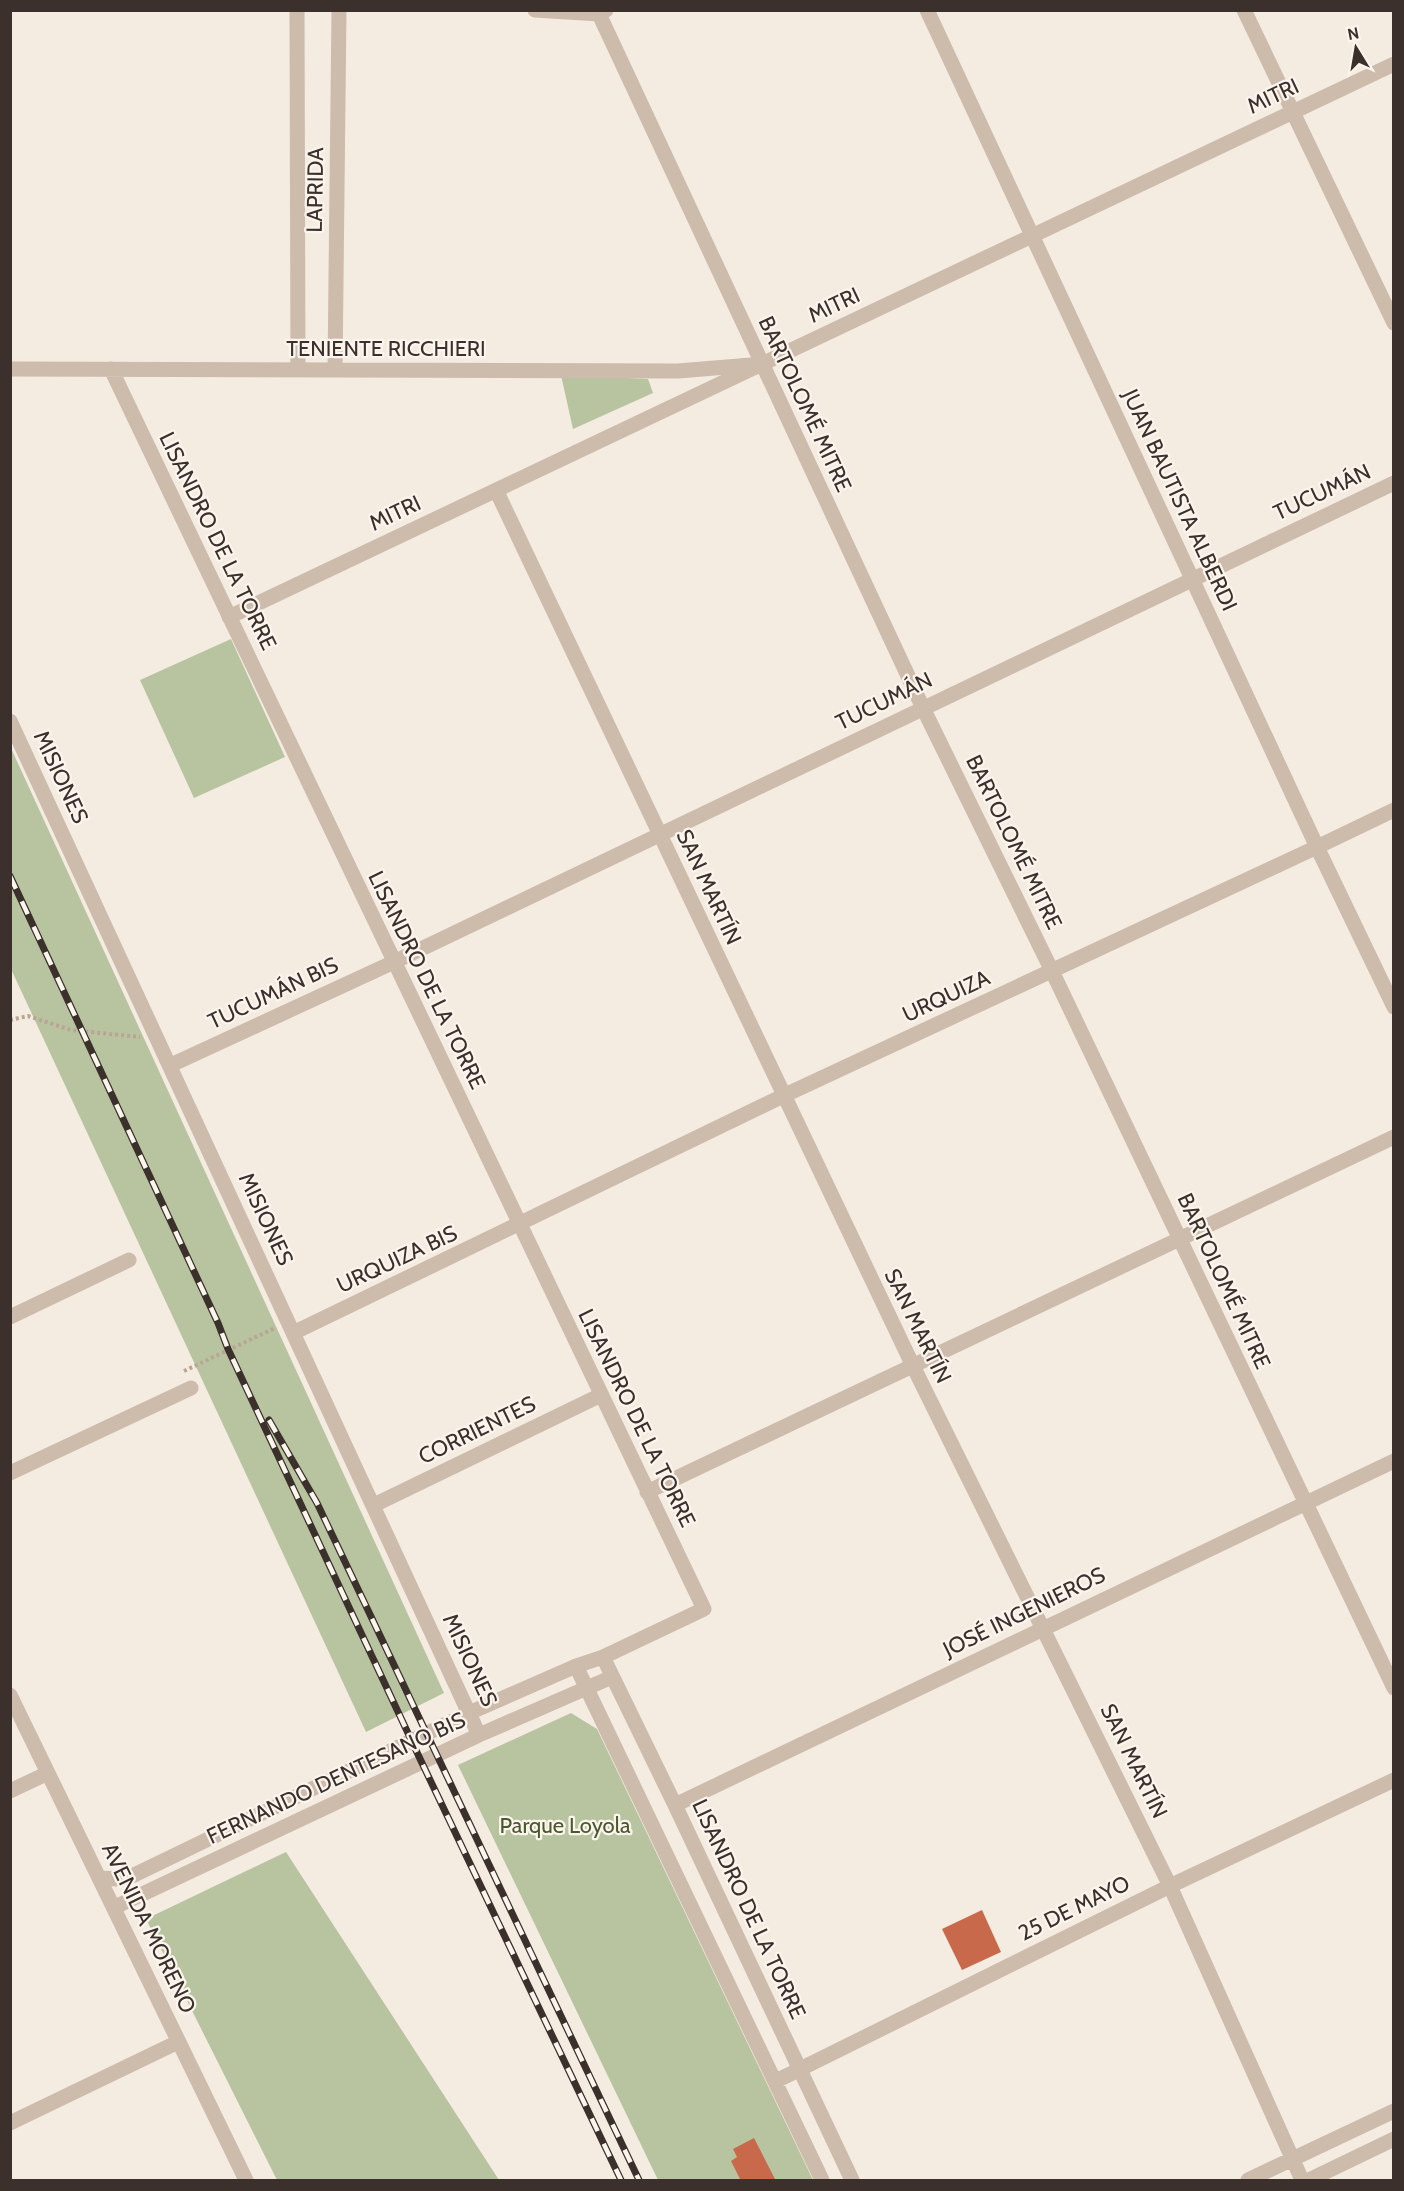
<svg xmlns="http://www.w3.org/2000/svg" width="1404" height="2191" font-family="Cabin,sans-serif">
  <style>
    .green { fill: #b8c4a0 }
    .building { fill: #c8694b }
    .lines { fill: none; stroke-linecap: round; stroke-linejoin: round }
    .path { stroke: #b9a596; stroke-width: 4; stroke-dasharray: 3 3; stroke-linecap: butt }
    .minor { stroke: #cdbbac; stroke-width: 15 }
    .rail-casing { stroke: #3b302b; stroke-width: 7 }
    .rail { stroke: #fbf5ee; stroke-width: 4.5; stroke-dasharray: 14; stroke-linecap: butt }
    .labels { text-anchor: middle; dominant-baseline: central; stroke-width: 4.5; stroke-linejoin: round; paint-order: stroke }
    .street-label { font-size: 22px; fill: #3b302b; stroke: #fbf5ee }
    .park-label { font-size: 22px; fill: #4a5a2e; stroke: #fbf5ee }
  </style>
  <rect width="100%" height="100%" fill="#f4ebe1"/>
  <path class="green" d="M561,375l87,4 5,14 -80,36z
    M231,639l54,118 -91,41 -54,-118z
    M10,746l434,947 -78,39 -355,-763z
    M571,1713l26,16 216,451h-155l-200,-415z
    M286,1852l213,328h-222l-131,-261z"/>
  <path class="building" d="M982,1910l19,42 -39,18 -20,-41z
    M754,2138l22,43h-35l-10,-20 6,-4 -4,-8z"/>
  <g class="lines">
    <path class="path" d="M10,1020l18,-4 43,14 69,7
      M184,1371l91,-43"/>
    <path class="minor" d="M297,10l1,360
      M535,10l64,4 7,-4
      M927,10l390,837 77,160
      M1244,10l150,313
      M599,14l324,694 129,263 342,717
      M10,369l668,2 73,-6
      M335,370l4,-360
      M496,490l417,876 257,520 132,294
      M229,617l1165,-553
      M10,721l469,1014
      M171,1065l223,-103 1000,-479
      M10,1317l119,-57
      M293,1333l490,-237 534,-249 77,-37
      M10,1473l181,-85
      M647,1492l747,-355
      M374,1505l227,-110
      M603,1657l72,148 177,375
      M576,1666l246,514
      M10,1695l236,485
      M10,1791l38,-18
      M675,1805l719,-344
      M101,1878l16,1 15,-3 337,-163 107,-47 27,-9 101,-48 -593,-1240
      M115,1907l364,-172 133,-58
      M776,2081l394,-195 224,-106
      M10,2123l168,-81
      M1248,2180l146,-69
      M1309,2180l85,-41"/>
    <g class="rail-casing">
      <path id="rail" d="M10,876l208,447 10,26 194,414 199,417
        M269,1420l48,83 322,677"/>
    </g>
    <use href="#rail" class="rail"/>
  </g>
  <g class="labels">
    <g class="street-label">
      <text transform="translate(1273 96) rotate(-25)">MITRI</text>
      <text transform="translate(315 190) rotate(-89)">LAPRIDA</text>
      <text transform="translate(834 305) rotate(-25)">MITRI</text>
      <text x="386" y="348">TENIENTE RICCHIERI</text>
      <text transform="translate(805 404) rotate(65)">BARTOLOMÉ MITRE</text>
      <text transform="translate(1322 492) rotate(-25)">TUCUMÁN</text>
      <text transform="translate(1180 500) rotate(65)">JUAN BAUTISTA ALBERDI</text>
      <text transform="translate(395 513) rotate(-25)">MITRI</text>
      <text transform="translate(218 541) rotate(64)">LISANDRO DE LA TORRE</text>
      <text transform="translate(884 701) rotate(-26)">TUCUMÁN</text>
      <text transform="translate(61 777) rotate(65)">MISIONES</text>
      <text transform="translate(1014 842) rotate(64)">BARTOLOMÉ MITRE</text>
      <text transform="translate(709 887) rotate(65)">SAN MARTÍN</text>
      <text transform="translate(427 980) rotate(64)">LISANDRO DE LA TORRE</text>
      <text transform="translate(273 993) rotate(-25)">TUCUMÁN BIS</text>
      <text transform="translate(946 996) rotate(-25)">URQUIZA</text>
      <text transform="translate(266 1219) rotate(65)">MISIONES</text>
      <text transform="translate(397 1259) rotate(-25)">URQUIZA BIS</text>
      <text transform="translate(1224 1281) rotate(65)">BARTOLOMÉ MITRE</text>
      <text transform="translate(918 1326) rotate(64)">SAN MARTÍN</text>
      <text transform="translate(637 1418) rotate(64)">LISANDRO DE LA TORRE</text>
      <text transform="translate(477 1430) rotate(-26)">CORRIENTES</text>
      <text transform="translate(1024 1612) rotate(-26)">JOSÉ INGENIEROS</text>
      <text transform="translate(470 1660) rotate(65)">MISIONES</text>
      <text transform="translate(1134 1761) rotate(64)">SAN MARTÍN</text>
      <text transform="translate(336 1778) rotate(-25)">FERNANDO DENTESANO BIS</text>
      <text transform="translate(1074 1908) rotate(-26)">25 DE MAYO</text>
      <text transform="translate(749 1909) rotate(65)">LISANDRO DE LA TORRE</text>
      <text transform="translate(149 1928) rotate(64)">AVENIDA MORENO</text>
    </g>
    <g class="park-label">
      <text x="565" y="1825">Parque Loyola</text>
    </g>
  </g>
  <rect width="1404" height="2191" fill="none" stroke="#3b302b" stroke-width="24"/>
  <g transform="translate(1356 48) rotate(349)" stroke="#fbf5ee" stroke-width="4.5" paint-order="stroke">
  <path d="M0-4.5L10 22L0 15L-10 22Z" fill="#3b302b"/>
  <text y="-9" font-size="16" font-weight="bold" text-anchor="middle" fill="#3b302b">N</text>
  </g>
</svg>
